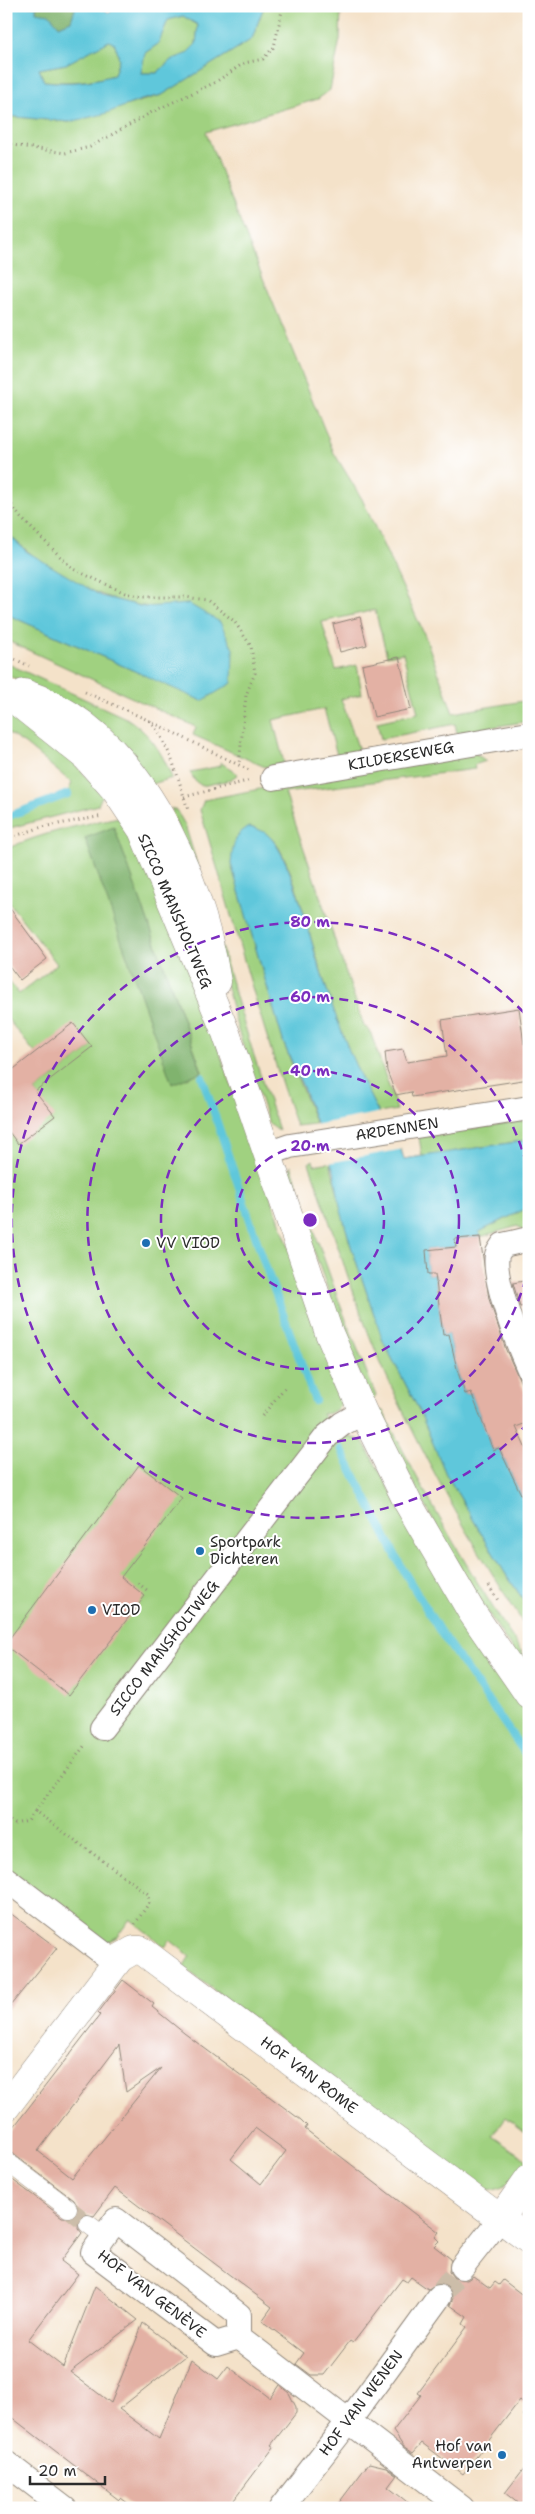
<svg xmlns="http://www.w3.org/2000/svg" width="535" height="2514" font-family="'Shantell Sans',sans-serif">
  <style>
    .green { fill: #a0d180; stroke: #667e56; fill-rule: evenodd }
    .forest { fill: #80b36e; stroke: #566f4c }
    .water { fill: #5fc7db; stroke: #457983; fill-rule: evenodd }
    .pier { fill: #f4e2c9 }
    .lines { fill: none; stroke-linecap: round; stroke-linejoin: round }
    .stream { stroke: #5fc7db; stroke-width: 8 }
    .building { fill: #e3b1a4; fill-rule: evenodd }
    .pedestrian-tunnel { stroke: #ccbda9; stroke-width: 18; stroke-dasharray: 18 9; stroke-linecap: butt }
    .minor-tunnel { stroke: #ccbda9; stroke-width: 24; stroke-dasharray: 24 12; stroke-linecap: butt }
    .pedestrian-casing { stroke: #90867a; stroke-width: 19 }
    .minor-casing { stroke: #90867a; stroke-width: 26 }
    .tertiary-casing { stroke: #90867a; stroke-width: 29 }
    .path { stroke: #90867a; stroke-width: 3; stroke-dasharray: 1 4; stroke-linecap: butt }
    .pedestrian { stroke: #fff; stroke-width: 18 }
    .minor { stroke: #fff; stroke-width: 24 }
    .tertiary { stroke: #fff; stroke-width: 28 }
    .ring { fill: none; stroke: #7b2cbf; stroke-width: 2.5; stroke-dasharray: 9 6 }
    .poi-dot { fill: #1f6fb2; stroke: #fff; stroke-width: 2 }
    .labels { text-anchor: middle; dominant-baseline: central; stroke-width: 4; stroke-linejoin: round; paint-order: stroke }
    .street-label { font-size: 15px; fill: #2b2b2b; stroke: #fff }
    .poi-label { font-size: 15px; fill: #2b2b2b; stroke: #fff; text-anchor: start }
    .centre { fill: #7b2cbf; stroke: #fff; stroke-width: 2.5 }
    .ring-label { font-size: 15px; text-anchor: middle; font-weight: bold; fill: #7b2cbf; stroke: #fff; stroke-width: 4; stroke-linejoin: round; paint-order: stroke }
  </style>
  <rect width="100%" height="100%" fill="#fff"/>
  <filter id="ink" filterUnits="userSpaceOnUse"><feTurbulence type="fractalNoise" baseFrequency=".02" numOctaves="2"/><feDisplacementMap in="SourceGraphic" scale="10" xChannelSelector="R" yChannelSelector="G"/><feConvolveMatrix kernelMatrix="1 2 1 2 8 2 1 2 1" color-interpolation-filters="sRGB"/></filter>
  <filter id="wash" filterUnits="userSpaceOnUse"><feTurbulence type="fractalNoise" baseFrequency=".0096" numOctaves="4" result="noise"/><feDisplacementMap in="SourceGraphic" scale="20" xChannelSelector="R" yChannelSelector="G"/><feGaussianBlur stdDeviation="1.12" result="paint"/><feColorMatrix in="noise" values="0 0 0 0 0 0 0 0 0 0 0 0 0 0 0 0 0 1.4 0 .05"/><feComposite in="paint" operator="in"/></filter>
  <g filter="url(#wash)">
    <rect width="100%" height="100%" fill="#f4e2c9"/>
    <path class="green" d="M264,6h77l-1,33 -10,51 -12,9 -112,33 35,92 93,229 28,46 63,137 28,77 76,-13v21l-72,12 -2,-9 -74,15 -4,-17 41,-9 -15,-60 -16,3 -12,-46 -53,12 14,48 21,-5 5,29 -21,5 18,51 -22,5 -13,-46 -51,11 11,43 -19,4 -72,-32 3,-8 -190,-87v-26l133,59 50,-69c-15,1 -32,5 -46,2 -51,-8 -101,-39 -137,-74v-416l63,6 93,-27 90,-56z
      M183,16l15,9 -2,19 -10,10 -15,6 -14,13h-16l4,-20 13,-9 10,-24z
      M109,40l6,4 4,15 -5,16c-24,7 -45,8 -70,6l-5,-12 27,-5z
      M6,663l122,56c23,16 34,33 44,59l-23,7 -125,-103 -18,-7z
      M6,705l33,21 64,68 -5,11 -92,24v-12l61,-23 5,-11 -47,-39 -19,-12z
      M475,753l11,8 -12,4 1,4 -190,24 79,233 6,5 27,79 -18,3c-31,-53 -49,-112 -67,-171 -9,-29 -17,-67 -33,-94 -7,-12 -17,-18 -30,-21l-18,37 53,180 30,75 1,5 -19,2c-36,-104 -64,-210 -96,-316l4,-10 66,-13z
      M220,762l18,12 -8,6 -28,6 -7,-5 -5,-9 31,-6z
      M171,808l6,3 8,14c32,102 58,205 94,305l-10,-6 -32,-97 -22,-86z
      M124,816l46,97 173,486c-3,10 -11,15 -21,15l15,28 12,-5 13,3 98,175 69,99v421l-23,-18 -14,19 35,24c-13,18 -21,32 -45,31l-299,-224 7,-11 -20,-16 -5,7 -35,-28 -13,18 -10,5 -5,-2 -96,-73v-739l48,-12 -19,-25 57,-44 -57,6 -29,-36v-39l13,16 38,-30 -47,-60 -4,3v-58c38,-17 78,-25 118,-33zM114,828l88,243v1l-117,-233z
      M529,1120v20l-79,12 -54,26 5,-29 3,10 18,-3 -3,-19z
      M313,1160l1,5 16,-3 20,81 33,98 36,69 27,64 59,99 24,35v24c-57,-88 -108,-177 -150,-273 -27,-63 -46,-131 -70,-196z
      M291,1165l50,142 35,89 -4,5 -20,-44 -64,-179z
      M529,1207v23l-6,2 -5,-6 -38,11 -1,-5z
      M376,1410l7,1c43,88 92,171 146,252v11c-59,-84 -108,-173 -153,-264z"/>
    <path class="forest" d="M36,6h40v2l-5,13 -12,5 -23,-14z
      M114,827l88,245 -30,12 -87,-246z"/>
    <path class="water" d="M6,6h30v6l13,2 10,12 12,-5 5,-15h25l8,7 8,-7h147l-12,33 -90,56 -21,5 -37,14 -35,8 -63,-6zM183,16l15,9 -2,19 -10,10 -15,6 -14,13h-16l4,-20 13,-9 10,-24zM109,41l6,3 4,15 -5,16c-24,7 -45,9 -70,6l-5,-12 27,-5z
      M6,532l20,19 75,45 43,11 45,-3 31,18 13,27 -1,34 -30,18 -196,-87z
      M249,827c8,2 14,3 20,9 22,21 39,94 48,124 16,50 33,99 58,146 10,18 23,32 29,53l125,-19v67l-50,25 1,5 -25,2 1,8 -30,3 2,24h7l8,61 6,-1 8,37 8,23 6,-2 22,58 6,-2 16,34 14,20v106l-24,-35 -59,-99 -27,-64 -36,-69 -33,-98 -10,-36 -6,-36 -32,-86 -18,-41 -53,-180c2,-16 2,-30 18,-37z"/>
    <path class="pier" d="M382,1112l20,31 2,6 -76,14 -14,-38z"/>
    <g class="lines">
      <path class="stream" d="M6,817l62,-23
        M202,1077l63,188 50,136
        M341,1449l62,121 38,63 88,126"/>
    </g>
    <g id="blocks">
      <path class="building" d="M360,617l7,28 -27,7 -7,-28z
        M399,657l12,52 -37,8 -12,-52z
        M6,903l41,56 -27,21 -14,-18z
        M519,1008l5,36h5v35l-117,18 -1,-5 -15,3 -9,-24 -2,-19 18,-3 4,13 40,-6 -5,-36z
        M73,1023l19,24 -57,44 20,25 -37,28 -12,-16v-53z
        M480,1237l9,62 17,51 23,51v21l-13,5 13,29v55l-30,-63 -6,2 -22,-58 -6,2 -8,-25 -8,-35 -6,1 -8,-61h-7l-2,-24 30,-3 -1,-8z
        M529,1280v25l-9,2 -7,-24z
        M139,1465l43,33 -61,79 24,19 -76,99 -63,-49v-3z
        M6,1910l51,38 -51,63z
        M123,1980l31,24 -2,3 32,26 117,87 6,6 -2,3 134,103 -4,5 4,4 -5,5 17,13 -2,13 5,6 13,2 6,-4 17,12 5,-6 4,3 4,-5 26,20v107l-9,-7 -57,74 -41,-31 -9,10 -10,-7 -10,-15 28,-36 -3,-2 49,-66 -4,-3 4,-7 -17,-12 3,-7 -6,-12 -7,-3 -12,6 -17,-12 -4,5 -5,-3 -49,64 -3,-2 -26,34h-13l-15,-11 8,-11 -42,-32 10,-14 -157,-119 -21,28 -10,-2 -5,4 -1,10 4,5 -21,28 17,13 -50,66 35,27 32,-81 43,34 -68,52 41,31 32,-80 43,33 -67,53 40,30 33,-80 26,20 10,-13 42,32 9,-13 10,8 7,14v6l-25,32 3,2 -46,61h-94l-13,-10 -2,2 -113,-87v-238l56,42 11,1 6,-9 -5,-9 -62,-47 -6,-2v-14l94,-122 -2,-2zM119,2045l7,47 35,-24 -89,110 -34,-27zM255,2128l31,23 -25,33 -30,-25z
        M529,2462v46h-5l-19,-15z
        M369,2463l17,4 11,8 -9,12 27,21h-80z"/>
    </g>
  </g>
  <g filter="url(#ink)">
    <use href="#blocks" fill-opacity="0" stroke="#90867a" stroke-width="1"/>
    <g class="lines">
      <path class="pedestrian-tunnel" d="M68,2208l20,16"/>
      <path class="minor-tunnel" d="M439,2297l23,-30"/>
      <g class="pedestrian-casing">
        <path id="pedestrian" d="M6,2161l62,47
          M88,2224l16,12"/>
      </g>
      <g class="minor-casing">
        <path id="minor" d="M273,778l256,-44
          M267,1154l23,-8 239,-38
          M529,1239l-26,6c-2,3 -5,7 -6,10 -5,23 22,92 32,114
          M102,1728l225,-292 15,-12 21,-12
          M6,1879l110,84
          M462,2267l38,-48
          M239,2337l-23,7 -123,-92 23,-32 123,95v22l223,171
          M6,2463l59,45
          M281,2508l67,-86 91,-125"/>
      </g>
      <g class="tertiary-casing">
        <path id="tertiary" d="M6,693l80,64 30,34 26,39 84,203 103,300 34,79 45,91 63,108 58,84
          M24,693c114,38 175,178 193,289
          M6,2107l114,-149 14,-8h7l388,290
          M500,2219l29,-41"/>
      </g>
      <path class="path" d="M6,144l59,9 25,-6 62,-35 62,-29 30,-20 19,-4 11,-12 9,-41
        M6,497l15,21 52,51 52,24 17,4h43l22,3 27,21 17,25 4,27 -9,22 -7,70
        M6,655l23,11
        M85,692l65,29 101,50
        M150,721c21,26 28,57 38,89
        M184,797l67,-17
        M6,839l36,-12 61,-11
        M262,1416l24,-30
        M138,1583l10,8
        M489,1586l10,16
        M35,1811l50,-66
        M6,1818l9,6 13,-3 7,-10 113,83 1,9 -14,21
        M524,2416l4,-6"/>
      <use href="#pedestrian" class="pedestrian"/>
      <use href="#minor" class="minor"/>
      <use href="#tertiary" class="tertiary"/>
    </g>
  </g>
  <g class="ring">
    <circle cx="310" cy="1220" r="74"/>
    <circle cx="310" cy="1220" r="149"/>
    <path d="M529 1264A223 223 0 1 1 529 1176"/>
    <path d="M528 1423A298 298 0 1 1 528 1017"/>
  </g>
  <g class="poi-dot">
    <circle cx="146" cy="1243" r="5"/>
    <circle cx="200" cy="1551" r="5"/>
    <circle cx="92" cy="1610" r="5"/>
    <circle cx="502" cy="2455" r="5"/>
  </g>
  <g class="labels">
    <g class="street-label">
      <text transform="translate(401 756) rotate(-10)">KILDERSEWEG</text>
      <text transform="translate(175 911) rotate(67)">SICCO MANSHOLTWEG</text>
      <text transform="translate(397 1129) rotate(-9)">ARDENNEN</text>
      <text transform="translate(164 1648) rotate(-52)">SICCO MANSHOLTWEG</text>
      <text transform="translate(309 2075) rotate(37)">HOF VAN ROME</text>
      <text transform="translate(152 2294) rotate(38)">HOF VAN GENÈVE</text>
      <text transform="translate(361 2403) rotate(-53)">HOF VAN WENEN</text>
    </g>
    <g class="poi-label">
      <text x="156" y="1243">VV VIOD</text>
      <text x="210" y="1542">Sportpark<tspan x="210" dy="17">Dichteren</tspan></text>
      <text x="102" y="1610">VIOD</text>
      <text x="492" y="2446" text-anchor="end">Hof van<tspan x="492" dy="17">Antwerpen</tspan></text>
    </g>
  </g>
  <circle cx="310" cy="1220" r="8" class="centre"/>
  <g class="ring-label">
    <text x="310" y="927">80 m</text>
    <text x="310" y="1002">60 m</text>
    <text x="310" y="1076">40 m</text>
    <text x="310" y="1151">20 m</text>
  </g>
  <rect width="535" height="2514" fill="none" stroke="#fff" stroke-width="25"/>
  <path d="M30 2476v8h75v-8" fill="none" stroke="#2b2b2b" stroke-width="2.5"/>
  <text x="38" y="2476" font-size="15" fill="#2b2b2b" stroke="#ffffff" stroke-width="4" paint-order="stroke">20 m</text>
</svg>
